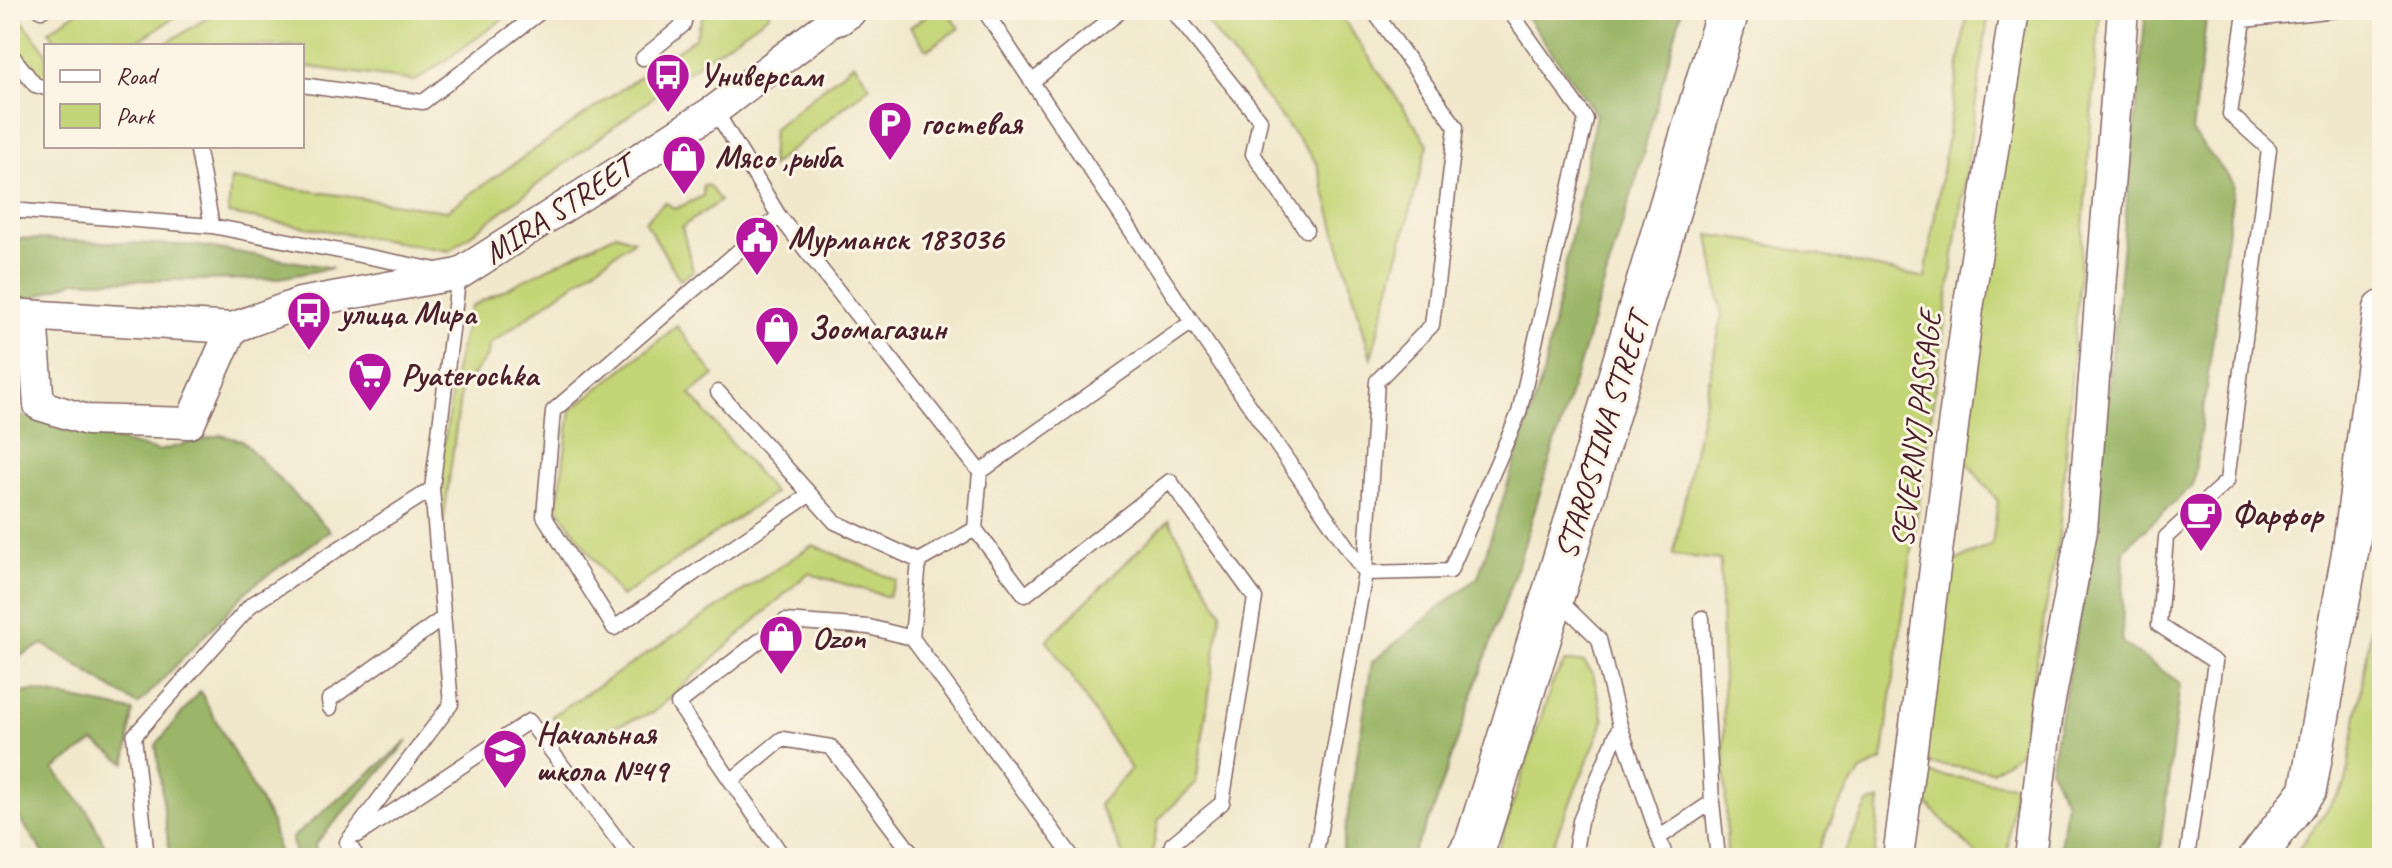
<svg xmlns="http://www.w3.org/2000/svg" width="2392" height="868" font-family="Caveat,sans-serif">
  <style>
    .green { fill: #c4d577; stroke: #877a51; stroke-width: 2 }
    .forest { fill: #9bb668; stroke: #726a4a; stroke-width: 2 }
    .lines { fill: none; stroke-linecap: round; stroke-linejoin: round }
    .service-casing { stroke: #846563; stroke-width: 17 }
    .minor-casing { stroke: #846563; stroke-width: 33 }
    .tertiary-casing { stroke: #846563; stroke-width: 39 }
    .secondary-casing { stroke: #846563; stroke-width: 45 }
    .service { stroke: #fff; stroke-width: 14 }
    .minor { stroke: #fff; stroke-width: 30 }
    .tertiary { stroke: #fff; stroke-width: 36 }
    .secondary { stroke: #fff; stroke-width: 42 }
    .labels { text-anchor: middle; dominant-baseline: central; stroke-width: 6; stroke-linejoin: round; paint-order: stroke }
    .poi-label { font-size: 32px; font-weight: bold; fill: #4a1f2b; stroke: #fcf5e5; text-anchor: start }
    .street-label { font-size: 32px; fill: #4a1f2b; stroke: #fcf5e5 }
  </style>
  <rect width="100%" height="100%" fill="#fcf5e5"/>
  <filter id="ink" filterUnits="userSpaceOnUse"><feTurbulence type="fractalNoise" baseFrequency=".0125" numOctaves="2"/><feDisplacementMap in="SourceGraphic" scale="16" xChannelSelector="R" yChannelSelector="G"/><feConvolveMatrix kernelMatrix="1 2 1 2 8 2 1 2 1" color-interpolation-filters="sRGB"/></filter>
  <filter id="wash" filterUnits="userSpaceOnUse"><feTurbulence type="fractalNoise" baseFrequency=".006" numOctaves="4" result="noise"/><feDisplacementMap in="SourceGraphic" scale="32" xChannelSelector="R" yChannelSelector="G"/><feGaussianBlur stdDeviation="1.8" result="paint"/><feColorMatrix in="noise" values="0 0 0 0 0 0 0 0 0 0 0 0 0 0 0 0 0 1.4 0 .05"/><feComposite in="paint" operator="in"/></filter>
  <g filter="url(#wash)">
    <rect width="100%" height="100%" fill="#f1e8cc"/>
    <path class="green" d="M10,10h4l32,42v34l-36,-40z
      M79,10h107l-56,36h-69l-12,-15z
      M220,10h296l-100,71 -114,-15v-20h-140z
      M705,10h65l-1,5 -82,57 -238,179 -221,-37 3,-35 215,32 249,-173z
      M935,10h11l13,18 -32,22 -17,-23z
      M1197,10h140l91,134 -57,214 -54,-195z
      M1966,10h23l-107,751 -21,10 -27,43 -19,44h-88l-7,-298 -47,-5 49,-239 -13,-81 42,6 174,37 42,-264z
      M2019,10h81l-41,525 -39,217 -27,19 -63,-7 -10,-19 18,-177 54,-23 6,-44 -43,-53z
      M854,63l16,23 -99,80 2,-37z
      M703,185l6,1 11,15 -38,26 11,44 -13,9 -35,-59 20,-19 10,7 28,-13z
      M616,234l18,6 -145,105 -1,10 -27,35 -18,136 -6,-35 18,-120 15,-64z
      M677,326l37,49 -24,19 84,99 -153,104 -64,-90 14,-97z
      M1169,520l52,92 -25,171 -37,36 -8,39h-26l-26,-53 32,-36 -84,-129z
      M813,545l83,35 -8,17 -80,-24 -155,140 -84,28 -17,-25z
      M2382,561v297h-90l54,-75z
      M1565,662h19l9,12 11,47 -57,137h-52l58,-177z
      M1914,772l101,13 -8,71 -3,2h-24l-67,-69z
      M1880,800l-6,58h-32l26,-55z"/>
    <path class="forest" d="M1522,10h160l-44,163 -119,388 -87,253 -22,44h-69l31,-196 106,-85 65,-202 53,-261z
      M2146,10h165l-105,10 -14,112 42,52 -41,301 -69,64 -2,94 58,40 -21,175h-100l7,-57 -16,-32 42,-212z
      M10,238l190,8 133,22 -59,11 -198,2 -66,26z
      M10,405l5,9 143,37 63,-16 21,6 88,90 -79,56 -113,118 -95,-61 -33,17z
      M35,691l98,20 -7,52 -32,-21 -40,27 35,44 20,41 -3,4h-59l-37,-53v-111z
      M200,691l72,132 7,35h-109l-14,-113z
      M408,741l-93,103 3,14h-23l-3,-20z"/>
  </g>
  <g filter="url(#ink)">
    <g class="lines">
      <g class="service-casing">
        <path id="service" d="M40,10h3
          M984,10l208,312 173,251 -50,285
          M1172,10l88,110 -7,34 53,76
          M1373,10l83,117 -24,198 -55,56 -12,192 85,-2 69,-158 67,-294 -77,-109
          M10,53l25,32 11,3
          M643,58l40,-33 4,-15
          M1033,81l89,-71
          M302,85l121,17 120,-92
          M715,110l64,106 201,256 -5,57 -56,32 -7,77
          M197,146l15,80 224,44
          M10,210l202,16
          M779,216l-226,195 -9,105 70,112 195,-133
          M718,392l117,130 84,39
          M980,472l212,-150
          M975,529l50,66 145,-114 85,117 -33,205 -50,41 -3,14
          M1558,599l41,40 21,87 -40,95 -6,37
          M1702,618l10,184 6,56
          M330,708l-1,-8 114,-82
          M1620,726l46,132
          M731,781l51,-42 49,8 84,111
          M358,835l171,-114 102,137
          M1660,837l52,-35
          M347,842l104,-138 -19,-215 27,-215 -3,-1
          M347,842l11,16
          M147,858l-13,-122 117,-131 181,-116
          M784,858l-106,-154 107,-83 84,6 43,11 161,220
          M2187,858l28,-196 -56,-37 7,-88 61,-56 42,-332 -39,-35 14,-94 92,-10"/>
      </g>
      <g class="minor-casing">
        <path id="minor" d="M10,314l222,14 68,-25 159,-29 256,-164 123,-93
          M32,317l7,88 48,15 103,3 42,-95
          M1898,858l70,-549 47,-299
          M2030,858l18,-147 34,-181 41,-520"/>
      </g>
      <g class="tertiary-casing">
        <path id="tertiary" d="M832,10l6,7 10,-7
          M2257,858l51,-68 43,-243 31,-238"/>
      </g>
      <g class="secondary-casing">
        <path id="secondary" d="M1467,858l9,-15c87,-277 171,-554 252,-833"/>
      </g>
      <use href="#service" class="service"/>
      <use href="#minor" class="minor"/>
      <use href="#tertiary" class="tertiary"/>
      <use href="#secondary" class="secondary"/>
    </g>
  </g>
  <defs>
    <g id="bus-pin" transform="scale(2.3)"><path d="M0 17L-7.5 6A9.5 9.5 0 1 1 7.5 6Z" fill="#b5179e" stroke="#fcf5e5"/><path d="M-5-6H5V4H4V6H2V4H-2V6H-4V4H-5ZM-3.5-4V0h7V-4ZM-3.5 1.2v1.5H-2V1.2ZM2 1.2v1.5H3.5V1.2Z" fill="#fff"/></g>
    <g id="parking-pin" transform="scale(2.3)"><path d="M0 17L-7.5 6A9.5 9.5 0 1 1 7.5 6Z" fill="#b5179e" stroke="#fcf5e5"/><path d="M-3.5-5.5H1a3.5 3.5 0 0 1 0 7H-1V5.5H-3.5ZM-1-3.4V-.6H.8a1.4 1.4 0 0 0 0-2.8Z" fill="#fff"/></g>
    <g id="shop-pin" transform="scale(2.3)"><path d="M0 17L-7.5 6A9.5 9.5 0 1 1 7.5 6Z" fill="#b5179e" stroke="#fcf5e5"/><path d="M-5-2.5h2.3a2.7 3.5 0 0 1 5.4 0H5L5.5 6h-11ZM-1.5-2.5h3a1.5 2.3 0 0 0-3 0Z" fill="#fff"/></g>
    <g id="civic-pin" transform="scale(2.3)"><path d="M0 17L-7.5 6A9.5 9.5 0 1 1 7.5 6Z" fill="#b5179e" stroke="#fcf5e5"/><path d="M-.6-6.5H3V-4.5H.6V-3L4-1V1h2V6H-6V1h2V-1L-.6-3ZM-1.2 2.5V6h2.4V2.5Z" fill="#fff"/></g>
    <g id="supermarket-pin" transform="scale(2.3)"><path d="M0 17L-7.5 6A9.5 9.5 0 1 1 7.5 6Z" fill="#b5179e" stroke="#fcf5e5"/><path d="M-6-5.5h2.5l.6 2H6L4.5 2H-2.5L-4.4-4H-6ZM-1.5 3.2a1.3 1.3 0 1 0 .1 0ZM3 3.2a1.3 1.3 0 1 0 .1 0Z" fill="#fff"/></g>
    <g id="cafe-pin" transform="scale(2.3)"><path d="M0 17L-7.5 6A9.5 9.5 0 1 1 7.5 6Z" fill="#b5179e" stroke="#fcf5e5"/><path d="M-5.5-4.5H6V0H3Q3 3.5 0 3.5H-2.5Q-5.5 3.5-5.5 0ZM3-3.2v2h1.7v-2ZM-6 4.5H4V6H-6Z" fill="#fff"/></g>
    <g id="school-pin" transform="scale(2.3)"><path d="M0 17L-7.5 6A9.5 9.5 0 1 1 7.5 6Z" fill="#b5179e" stroke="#fcf5e5"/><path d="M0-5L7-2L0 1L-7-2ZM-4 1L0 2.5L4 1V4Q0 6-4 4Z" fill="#fff"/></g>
  </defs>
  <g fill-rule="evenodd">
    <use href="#bus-pin" x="668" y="75"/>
    <use href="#parking-pin" x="890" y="123"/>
    <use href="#shop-pin" x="684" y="157"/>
    <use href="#civic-pin" x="757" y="238"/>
    <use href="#bus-pin" x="309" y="313"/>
    <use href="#shop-pin" x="777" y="328"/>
    <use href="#supermarket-pin" x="370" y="374"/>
    <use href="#cafe-pin" x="2201" y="514"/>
    <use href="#shop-pin" x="781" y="637"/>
    <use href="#school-pin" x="505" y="751"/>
  </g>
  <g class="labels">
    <g class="poi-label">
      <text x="699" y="75">Универсам</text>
      <text x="921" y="123">гостевая</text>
      <text x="715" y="157">Мясо ,рыба</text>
      <text x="788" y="238">Мурманск 183036</text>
      <text x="340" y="313">улица Мира</text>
      <text x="808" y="328">Зоомагазин</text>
      <text x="401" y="374">Pyaterochka</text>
      <text x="2232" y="514">Фарфор</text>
      <text x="812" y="637">Ozon</text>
      <text x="536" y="733">Начальная<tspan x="536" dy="37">школа №49</tspan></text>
    </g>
    <g class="street-label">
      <text transform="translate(558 210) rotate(-33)">MIRA STREET</text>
      <text transform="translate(1916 429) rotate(-83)">SEVERNYJ PASSAGE</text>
      <text transform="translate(1602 436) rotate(-73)">STAROSTINA STREET</text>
    </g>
  </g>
  <rect width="2392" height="868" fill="none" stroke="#fcf5e5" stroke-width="40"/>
  <rect x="44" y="44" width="260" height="104" fill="#fcf5e5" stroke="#b59f9b" stroke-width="2"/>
  <rect x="60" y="70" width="40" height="12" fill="#ffffff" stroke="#b59f9b" stroke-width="2"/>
  <text x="116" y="84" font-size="24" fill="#4a1f2b">Road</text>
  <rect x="60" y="104" width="40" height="24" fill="#c4d577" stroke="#b59f9b" stroke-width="2"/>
  <text x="116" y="124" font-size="24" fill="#4a1f2b">Park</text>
</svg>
